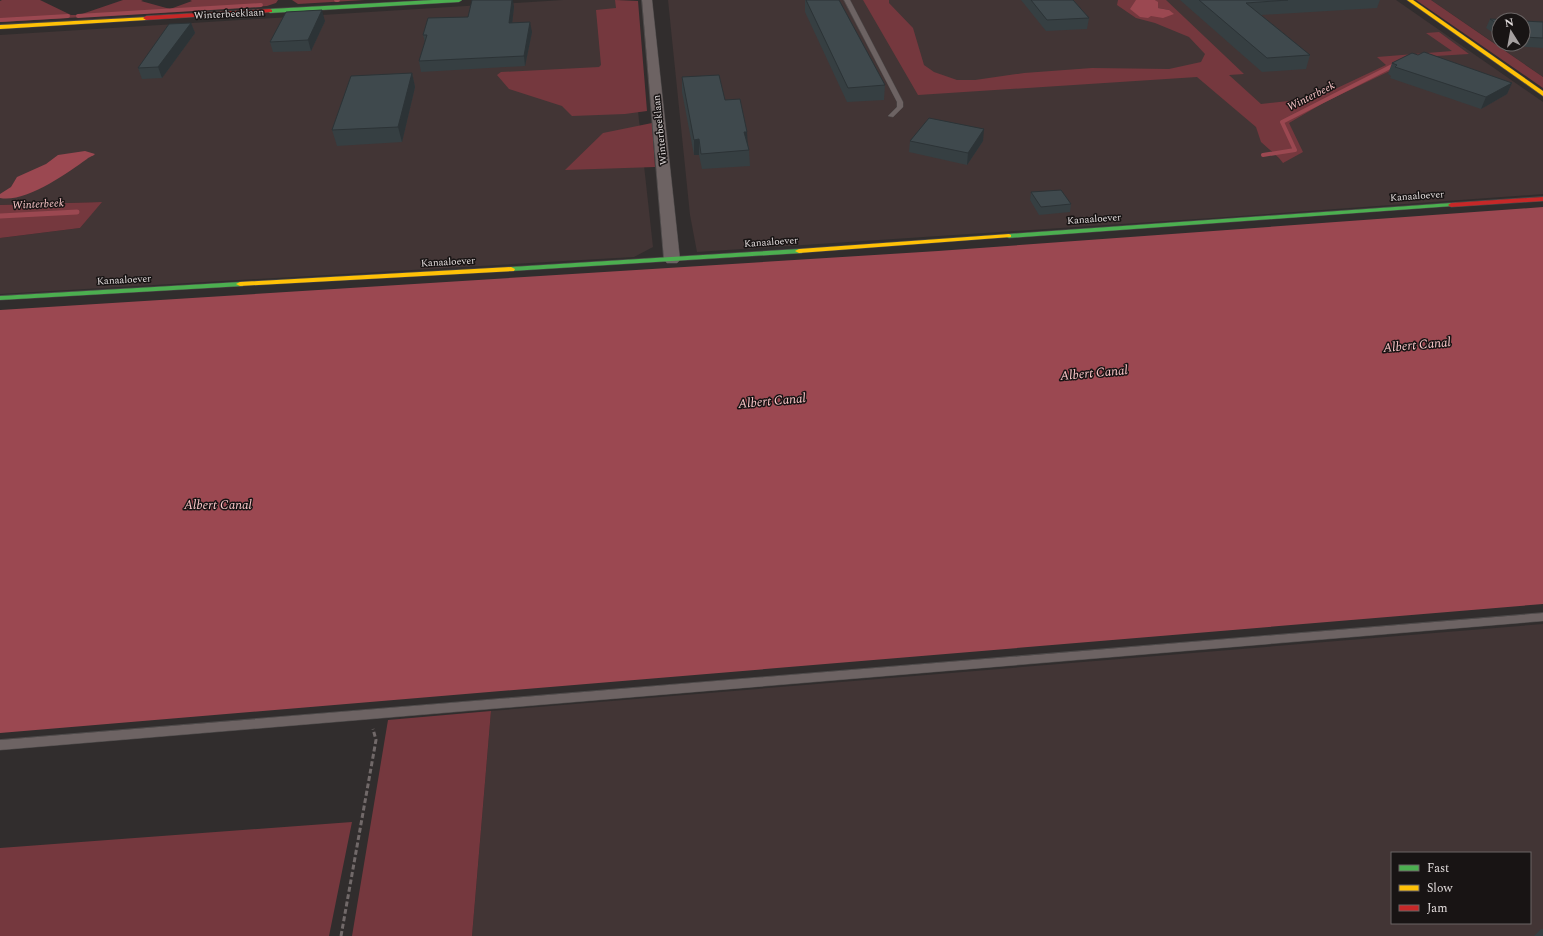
<svg xmlns="http://www.w3.org/2000/svg" width="1543" height="936" font-family="Spectral,serif">
  <style>
    .built { fill: #423535; fill-rule: evenodd }
    .green { fill: #75383e }
    .water { fill: #9b4851 }
    .lines { fill: none; stroke-linecap: round; stroke-linejoin: round }
    .stream-far1 { stroke: #9b4851; stroke-width: 4 }
    .stream { stroke: #9b4851; stroke-width: 5 }
    .lane-casing { stroke: #4d4a4a; stroke-width: 1 }
    .street-casing { stroke: #4d4a4a; stroke-width: 1 }
    .fast-casing { stroke: #4d4a4a; stroke-width: 1 }
    .slow-casing { stroke: #4d4a4a; stroke-width: 1 }
    .jam-casing { stroke: #4d4a4a; stroke-width: 1 }
    .path { stroke: #716969; stroke-width: 3; stroke-dasharray: 5 2.5; stroke-linecap: butt }
    .lane { fill: #6d6363; fill-rule: evenodd }
    .street { fill: #6d6363; fill-rule: evenodd }
    .fast { fill: #4caf50; fill-rule: evenodd }
    .slow { fill: #ffc107; fill-rule: evenodd }
    .jam { fill: #c62828; fill-rule: evenodd }
    .wall { fill: #363f42 }
    .shaded-wall { fill: #2c3336 }
    .building { fill: #3f494d; stroke: #2c3336 }
    .labels { text-anchor: middle; dominant-baseline: central; stroke-width: 3; stroke-linejoin: round; paint-order: stroke }
    .far-street-label { font-size: 10px; fill: #e4dede; stroke: #181414 }
    .far-water-label { font-size: 11px; font-style: italic; fill: #fbc7c9; stroke: #181414 }
    .water-label { font-size: 13px; font-style: italic; fill: #fbc7c9; stroke: #181414 }
  </style>
  <rect width="100%" height="100%" fill="#312d2d"/>
  <path class="built" d="M563,0h57l18,111 15,136 -19,10 -634,37v-56l80,-10 21,-26 -101,3v-170z
    M668,0h728l147,102v92l-316,23 -530,35 -7,-37z
    M1431,0h112v77l-46,-32zM1499,20h24v24h-24z
    M1543,624v312h-1071l19,-225zM1392,853h138v70h-138z"/>
  <path class="green" d="M2,0h38l31,15h8l44,-15h20l-2,1 29,8 22,-8 -2,-1h88l-2,3 -9,3 -267,16v-21z
    M292,0h73l-67,4z
    M615,0l23,1 9,110 -22,3 -53,2 -10,-10 -53,-17 -12,-14 4,-3 98,-5 2,-2 -5,-55 20,-2z
    M863,0h26v3l24,25 11,37 10,7 23,8h18l49,-7 68,-5 77,1 32,-7 4,-8 -16,-17 -34,-14 -19,-5 -19,-13 1,-5h29h-11c14,15 14,20 33,10l-11,-2v-5l-3,-3h11l78,74 -15,1 32,29 55,-6 70,-33 -9,-8 75,-6 -26,-18 13,-1 30,22 -50,3 -94,45 -36,21 14,29 -20,11 -4,-5 -18,-16 -5,-15 -59,-50 -279,18z
    M1416,0h15l112,77v11z
    M652,123l3,44 -90,3 38,-37z
    M102,202l-22,26 -80,10v-33z
    M491,711l-19,225h-120l36,-216z
    M352,822l-23,114h-329v-88z"/>
  <path class="water" d="M1136,0h19l3,2v6l11,2 5,4 -11,4 -12,-2 -3,2 -8,-1 -10,-8z
    M85,151l10,3c-3,3 -5,2 -8,5 -20,14 -61,44 -87,39v-4l11,-7 6,-10 29,-13 12,-9z
    M1543,207v397l-1543,129v-423l938,-59z"/>
  <g class="lines">
    <path class="stream-far1" d="M336,0h2
      M78,16l183,-11
      M0,20l68,-4
      M1263,155l32,-5 -13,-28 116,-59"/>
    <path class="stream" d="M0,216l77,-4"/>
    <g class="lane-casing">
      <path id="lane" d="M844,0h6l53,102v5l-10,10 -5,-1 9,-9v-5z
        M1543,613v8l-1543,129v-10z"/>
    </g>
    <g class="street-casing">
      <path id="street" d="M642,0h10l28,260 -3,3h-10l-3,-3z"/>
    </g>
    <g class="fast-casing">
      <path id="fast" d="M433,0h29l-3,2 -189,11 -3,-2 3,-2z
        M1451,203l2,1v2l-444,32 -4,-2 4,-2z
        M799,249l4,2 -1,2 -291,18 -4,-2 4,-2z
        M240,282h3v4l-243,14v-4z"/>
    </g>
    <g class="slow-casing">
      <path id="slow" d="M1407,0h6l130,91v5z
        M148,17v2l-2,1 -146,9v-4z
        M1009,234l2,1v2l-212,16 -4,-2 4,-2z
        M511,267l4,2 -1,2 -274,15 -4,-2 4,-2z"/>
    </g>
    <g class="jam-casing">
      <path id="jam" d="M270,9l2,1v2l-126,8 -3,-2 3,-2z
        M1543,197v4l-92,6 -3,-2 3,-2z"/>
    </g>
    <path class="path" d="M341,936l35,-196 -3,-11"/>
    <use href="#lane" class="lane"/>
    <use href="#street" class="street"/>
    <use href="#fast" class="fast"/>
    <use href="#slow" class="slow"/>
    <use href="#jam" class="jam"/>
  </g>
  <path class="wall" d="M805,0h34l46,85 -1,15 -37,2 -42,-90z
    M1021,0h52l16,18 -2,11 -41,2z
    M1180,0h200l-3,8 -116,7 49,40 -4,14 -44,3z
    M514,7l-2,16 20,9 -7,34 -104,6 -2,-11 6,-19 -2,-7 45,-18z
    M1490,19l9,1v17l-13,-9z
    M325,21l-14,30 -38,1 -3,-10z
    M1523,21l20,1v26l-30,-2 -3,-2h13z
    M191,23l4,10 -33,45 -20,1 -4,-11z
    M1392,63l120,20 -5,11 -26,15 -91,-31 1,-2 -3,-2z
    M412,73l3,14 -13,55 -65,4 -5,-16z
    M682,77l43,23 23,44 1,6 1,16 -48,3 -3,-14h-5l-12,-63z
    M910,141h73l-16,24 -58,-13z
    M1031,192l40,12 -1,8 -31,3 -9,-15z
    M1541,929h2v7h-9z"/>
  <path class="shaded-wall" d="M512,0h1l1,7 -3,26 -2,-10z
    M322,10l3,11 -14,30 -3,-11z
    M530,22l2,10 -7,34 -1,-10z
    M191,23l4,10 -33,45 -4,-11z
    M412,73l3,14 -13,55 -4,-15z
    M1512,83l-5,11 -26,15 5,-12z
    M984,129l-1,12 -16,24 1,-12z
    M744,132h3l1,15z
    M699,139v16h-5v-15z"/>
  <path class="building" d="M472,0h40l-3,23 21,-1 -6,34 -105,5 8,-26h-4l5,-17 40,-1z
    M806,0h33l46,85 -37,3z
    M1031,0h42l16,18 -42,2z
    M1199,0h89l-42,3 64,52 -43,3z
    M322,10l-14,30 -38,2 16,-30z
    M1490,19l21,1h-12v5z
    M1523,21l20,1v16l-20,-1z
    M191,23l-33,44 -20,1 31,-44z
    M1424,52l88,31 -26,14 -91,-30 2,-2 -5,-2 20,-10 6,2z
    M412,73l-14,54 -66,3 19,-54z
    M719,75l6,25 15,-1 7,33h-3l5,18 -48,4 -2,-15 -5,1 -12,-63z
    M929,118l55,11 -16,24 -58,-12z
    M1061,190l10,14 -30,3 -10,-15z"/>
  <g class="labels">
    <g class="far-street-label">
      <text transform="translate(229 14) rotate(-3)">Winterbeeklaan</text>
      <text transform="translate(660 130) rotate(-96)">Winterbeeklaan</text>
      <text transform="translate(1417 196) rotate(-4)">Kanaaloever</text>
      <text transform="translate(1094 219) rotate(-4)">Kanaaloever</text>
      <text transform="translate(771 242) rotate(-4)">Kanaaloever</text>
      <text transform="translate(448 262) rotate(-3)">Kanaaloever</text>
      <text transform="translate(124 280) rotate(-3)">Kanaaloever</text>
    </g>
    <g class="far-water-label">
      <text transform="translate(1311 96) rotate(-27)">Winterbeek</text>
      <text transform="translate(38 204) rotate(-3)">Winterbeek</text>
    </g>
    <g class="water-label">
      <text transform="translate(1417 345) rotate(-5)">Albert Canal</text>
      <text transform="translate(1094 373) rotate(-5)">Albert Canal</text>
      <text transform="translate(772 401) rotate(-5)">Albert Canal</text>
      <text x="218" y="505">Albert Canal</text>
    </g>
  </g>
  <rect x="1391" y="852" width="140" height="72" fill="#181414" stroke="#6a6565"/>
  <rect x="1399" y="865" width="20" height="6" fill="#4caf50" stroke="#6a6565"/>
  <text x="1427" y="872" font-size="12" fill="#e4dede">Fast</text>
  <rect x="1399" y="885" width="20" height="6" fill="#ffc107" stroke="#6a6565"/>
  <text x="1427" y="892" font-size="12" fill="#e4dede">Slow</text>
  <rect x="1399" y="905" width="20" height="6" fill="#c62828" stroke="#6a6565"/>
  <text x="1427" y="912" font-size="12" fill="#e4dede">Jam</text>
  <g transform="translate(1511 32) rotate(349)"><circle r="19" fill="#181414" stroke="#6a6565"/>
  <path d="M0-3L7 15L0 10L-7 15Z" fill="#a5a0a0"/>
  <text y="-6" font-size="11" font-weight="bold" text-anchor="middle" fill="#e4dede">N</text>
  </g>
</svg>
